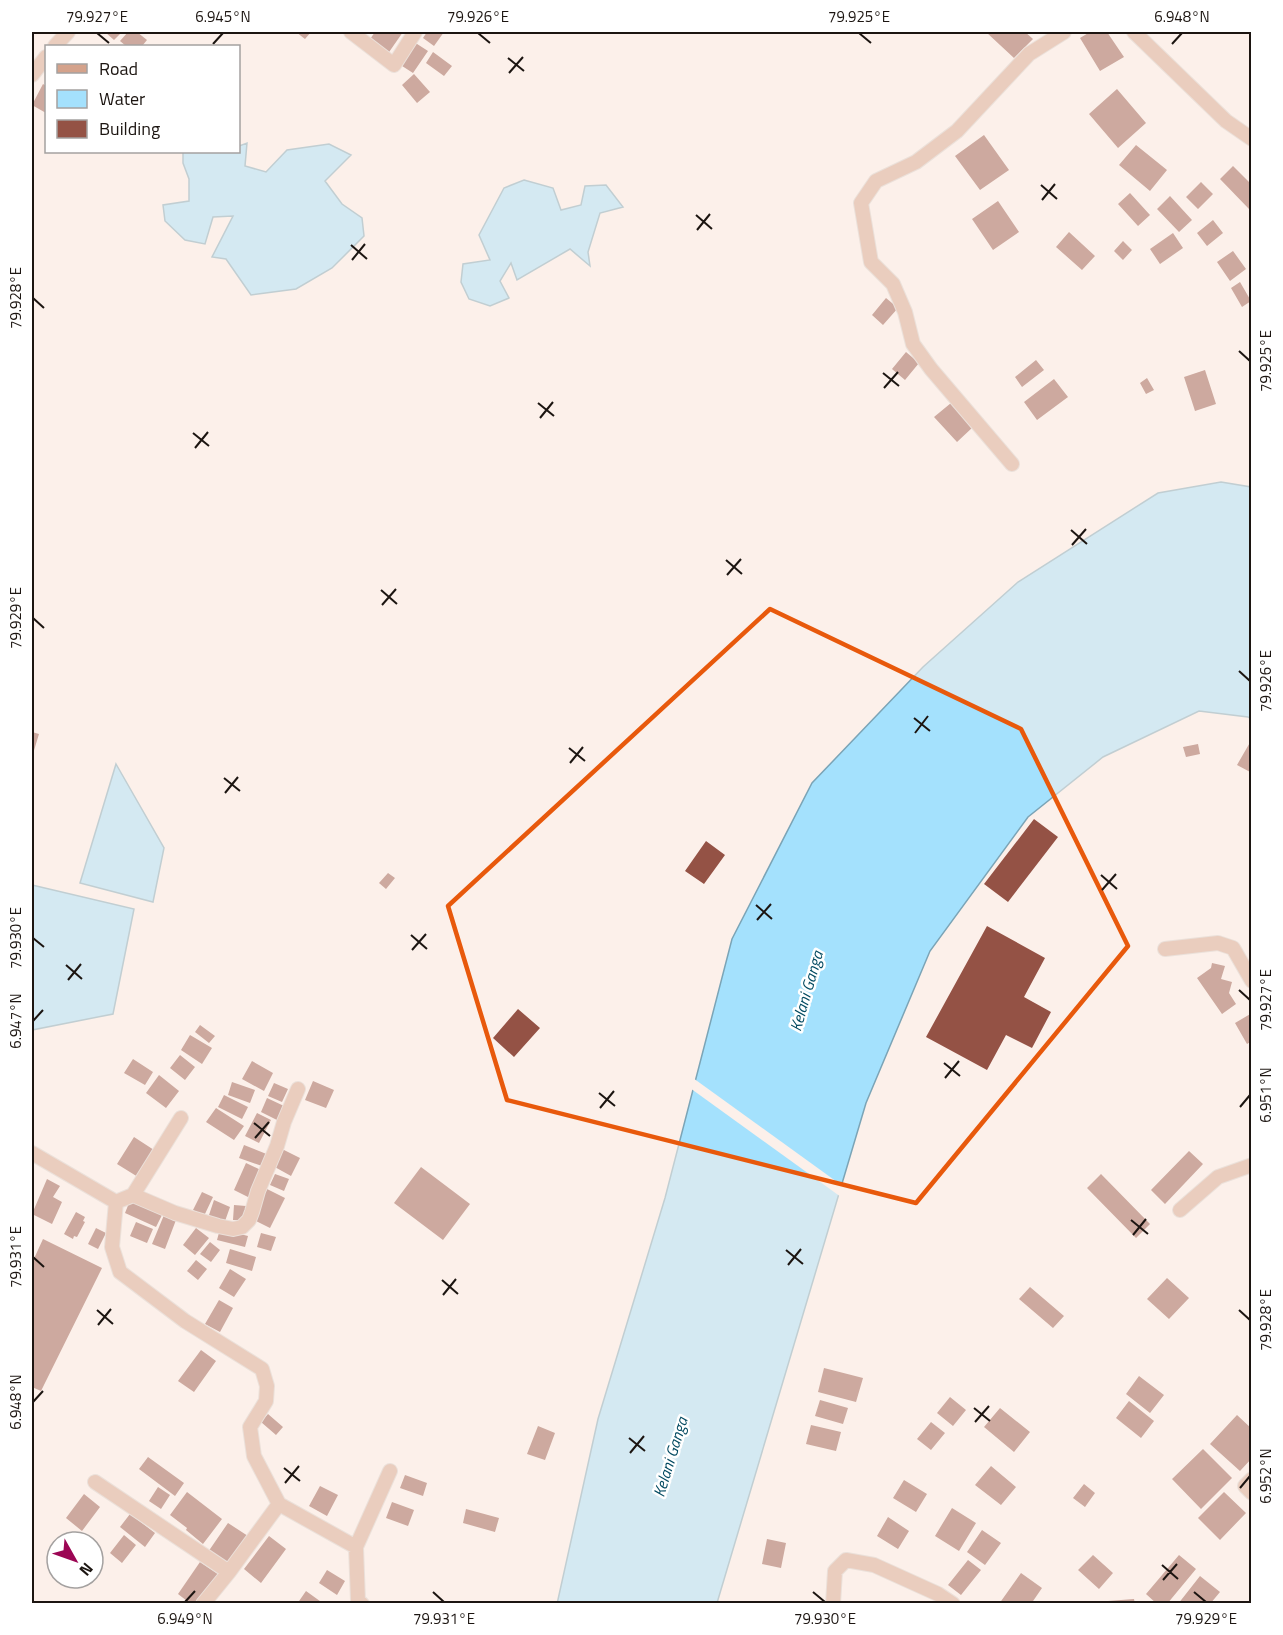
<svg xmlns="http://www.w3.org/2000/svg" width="1283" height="1635" font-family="'Titillium Web',sans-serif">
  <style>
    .water { fill: #a4e1fd; stroke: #7ba4b6; stroke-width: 1.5 }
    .pier { fill: #fcf0ea }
    .building { fill: #945245 }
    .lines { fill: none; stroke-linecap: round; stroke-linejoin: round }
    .minor-casing { stroke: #d8cdc7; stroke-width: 16 }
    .minor { stroke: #d4a28b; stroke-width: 14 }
    .marked { fill: none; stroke: #e8590c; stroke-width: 4.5; stroke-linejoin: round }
    .ticks { fill: none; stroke: #1c1511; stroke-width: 2 }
    .labels { text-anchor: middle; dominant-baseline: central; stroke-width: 5; stroke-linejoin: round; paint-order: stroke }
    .water-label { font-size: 16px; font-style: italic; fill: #034a61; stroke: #fff }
    .neatline { fill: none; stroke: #1c1511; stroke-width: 2 }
    .ticks-label { font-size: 15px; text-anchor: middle; fill: #1c1511 }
  </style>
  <rect width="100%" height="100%" fill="#fcf0ea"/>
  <path class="water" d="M247,143l-2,23 21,6 21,-22 42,-6 22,11 -26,26 17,23 20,14 2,18 -32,32 -36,21 -45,6 -25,-36 -14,-2 21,-41 -20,1 -8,27 -20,-4 -20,-19 -2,-16 26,-4v-22l-6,-16v-11h55l1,-6z
    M524,180l29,8 8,22 20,-5 4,-19 21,-1 17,22 -23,6 -12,39 2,14 -20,-17 -53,31 -6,-17 -11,18 9,17 -19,8 -21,-7 -8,-17 2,-18 27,-4 -11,-25 25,-47z
    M1221,482l30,5v232l-3,-2 -49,-6 -96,46 -75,60 -98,134 -64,152 -149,500 -160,1 41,-185 67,-221 67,-259 80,-156 111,-116 95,-85 140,-89z
    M116,764l48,84 -11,54 -73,-19z
    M32,885l102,24 -21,105 -81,16z"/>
  <path class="pier" d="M693,1078l151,109 -3,10 -151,-109z"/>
  <path class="building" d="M105,32h17l-8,8z
    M128,32h9l10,8 -5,6h-16l-6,-5z
    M296,32h15l-6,7z
    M375,32h28l-16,23 -19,-13z
    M427,32h17l-10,14 -11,-8z
    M986,32h39l8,7 -19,19z
    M1090,32h17l17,25 -24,14 -20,-33z
    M414,42l14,9 -15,22 -14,-9z
    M433,52l19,14 -8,10 -18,-13z
    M414,74l16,18 -13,11 -15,-18z
    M43,84l3,2v27l-14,-8z
    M1117,89l29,34 -28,25 -29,-34z
    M984,135l25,35 -29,20 -25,-34z
    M1136,145l31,25 -17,21 -31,-26z
    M1233,166l19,19v23l-3,1 -29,-30z
    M1201,182l12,12 -15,15 -12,-12z
    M1130,193l20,22 -12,11 -20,-22z
    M1170,196l22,24 -13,12 -22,-23z
    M998,201l21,31 -26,18 -21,-31z
    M1213,220l10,13 -16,13 -10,-13z
    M1069,232l26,24 -13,14 -26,-23z
    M1173,233l10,15 -23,16 -10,-15z
    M1123,241l9,9 -9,10 -9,-9z
    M1233,251l13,18 -16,12 -13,-19z
    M1240,282l11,19 -9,6 -11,-19z
    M886,298l12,10 -15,17 -11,-10z
    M906,352l13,11 -14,17 -13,-11z
    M1036,360l8,10 -22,17 -7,-10z
    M1205,370l11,34 -21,7 -11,-34z
    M1147,378l7,12 -8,4 -6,-11z
    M1054,379l14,18 -31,23 -13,-18z
    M951,403l22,24 -16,15 -23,-25z
    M32,732l7,2 -7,23z
    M1252,739v34l-15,-8z
    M1198,744l2,10 -14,3 -3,-10z
    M1034,819l24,18 -50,65 -24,-18z
    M706,841l19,14 -21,29 -19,-13z
    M388,873l7,5 -9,11 -7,-6z
    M987,926l58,32 -21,39 27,15 -19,36 -26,-13 -19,35 -61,-33z
    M1212,963l13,3 -4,13 11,3 -3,11 7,11 -14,10 -25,-36 14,-10z
    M518,1009l22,19 -26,29 -21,-19z
    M1252,1013v28l-5,3 -12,-21z
    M200,1025l15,11 -6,7 -14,-11z
    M190,1035l22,13 -10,16 -21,-14z
    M180,1055l15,12 -10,13 -15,-12z
    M133,1059l20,13 -8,13 -21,-12z
    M252,1061l21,12 -9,18 -22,-12z
    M159,1075l20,16 -13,17 -20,-15z
    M313,1081l21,9 -8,18 -21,-8z
    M232,1082l23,8 -5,13 -22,-8z
    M274,1083l14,6 -6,13 -14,-6z
    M224,1095l24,12 -6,12 -24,-12z
    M267,1098l17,8 -7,14 -16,-8z
    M216,1108l28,18 -10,14 -28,-18z
    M257,1113l14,7 -12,23 -14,-7z
    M134,1137l20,13 -16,27 -21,-13z
    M244,1145l25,10 -4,12 -26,-9z
    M282,1149l18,9 -9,18 -18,-10z
    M1189,1151l14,13 -38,40 -14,-14z
    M246,1163l17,8 -13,27 -16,-8z
    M421,1167l49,37 -27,36 -49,-37z
    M275,1174l14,5 -5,12 -14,-6z
    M1101,1174l49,50 -14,14 -49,-50z
    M47,1179l13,7 -7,11 9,5 -10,22 -20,-10z
    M267,1189l18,9 -15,30 -18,-9z
    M202,1192l11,5 -9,19 -11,-6z
    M131,1198l32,15 -7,14 -31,-14z
    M214,1200l16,7 -6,17 -16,-6z
    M234,1205l12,1 -1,14h-12z
    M76,1212l9,5 -2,4 2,1 -8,15 -3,-1 -1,3 -9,-5z
    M164,1215l12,5 -11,29 -13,-5z
    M136,1222l17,7 -6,14 -17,-7z
    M96,1228l10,5 -8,16 -10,-5z
    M196,1228l13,10 -14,17 -12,-10z
    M220,1229l28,7 -3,11 -28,-7z
    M261,1233l15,4 -5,14 -14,-4z
    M43,1239l59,29 -61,123 -9,-4v-124z
    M210,1242l10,8 -9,12 -11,-8z
    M230,1249l26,8 -4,14 -26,-8z
    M196,1260l11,9 -9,11 -11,-9z
    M230,1269l16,10 -12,18 -15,-9z
    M1167,1278l22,20 -20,21 -22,-20z
    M1030,1287l34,29 -11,12 -34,-29z
    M219,1300l14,8 -13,24 -15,-8z
    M201,1350l15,11 -22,31 -16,-11z
    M824,1368l39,10 -7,24 -38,-10z
    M1139,1376l25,19 -14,18 -24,-19z
    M950,1397l16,13 -13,16 -16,-13z
    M820,1400l28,8 -5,16 -28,-8z
    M1129,1401l25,20 -13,17 -25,-20z
    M1000,1408l30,24 -16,20 -30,-25z
    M268,1414l15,13 -7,8 -15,-13z
    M1237,1415l15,14v29l-12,13 -30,-27z
    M931,1422l14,11 -14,17 -14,-11z
    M811,1425l30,7 -5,19 -30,-7z
    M538,1426l17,7 -10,27 -18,-6z
    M1203,1449l29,29 -31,31 -29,-30z
    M148,1457l36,26 -9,13 -36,-27z
    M991,1466l25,21 -15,18 -26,-20z
    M405,1475l22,8 -4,13 -23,-8z
    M904,1480l23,14 -11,18 -23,-14z
    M1084,1484l11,9 -10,14 -12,-9z
    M320,1486l18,9 -11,21 -18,-10z
    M158,1487l12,8 -9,14 -12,-8z
    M187,1492l35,27 -19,25 -17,-14 1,-2 -17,-13z
    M1224,1492l22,21 -26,27 -22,-22z
    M84,1494l16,13 -18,24 -16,-13z
    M392,1502l22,8 -6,16 -22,-8z
    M952,1508l24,15 -17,28 -24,-15z
    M466,1509l33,9 -4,14 -32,-9z
    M130,1514l25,19 -10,14 -25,-20z
    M888,1517l21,14 -11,18 -21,-13z
    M228,1523l20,13 -20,29 -20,-13z
    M982,1530l19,13 -16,22 -18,-13z
    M124,1535l12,10 -14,18 -12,-10z
    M269,1536l17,13 -25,34 -17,-14z
    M767,1539l19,4 -5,25 -19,-4z
    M1093,1555l20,18 -14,16 -21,-19z
    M1179,1555l17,14 -29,35h-10l-11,-10z
    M968,1560l13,10 -20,25 -13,-10z
    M200,1562l18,12 -20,30h-7l-13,-10z
    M327,1570l18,11 -8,14 -18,-12z
    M1021,1573l21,15 -11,16h-32z
    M1200,1576l20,16 -10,12h-32z
    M306,1591l18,13h-27z
    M1134,1599l1,5h-27v-3z"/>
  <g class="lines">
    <g class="minor-casing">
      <path id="minor" d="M351,32l43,33 21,-33
        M1134,32l92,89 26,18
        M55,46l13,-14
        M32,75l14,-18
        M1012,464l-81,-95 -18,-25 -8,-32 -12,-28 -22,-22 -10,-59 15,-22 40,-19 41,-31 72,-77 35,-22
        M1165,949l53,-6 15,5 19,33
        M32,1153l84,49 17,-7 48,-77
        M133,1195l42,18 43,13 15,3 9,-2 7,-7 3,-8 6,-21 19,-45 7,-24 14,-33
        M116,1202l-4,45 8,25 65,49 77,48 5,17 -1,15 -16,26 4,29 25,48
        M1180,1210l38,-33 34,-12
        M1252,1479l-7,7 7,7
        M95,1482l134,90
        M203,1604l26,-32 50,-68 77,43
        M362,1604l-4,-3 -2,-54 34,-76
        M833,1604l2,-33 11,-11 28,5 64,29 15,10"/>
    </g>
    <use href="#minor" class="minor"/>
  </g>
  <path d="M0 0H1283V1635H0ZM770,609l251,120 107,217 -212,257 -409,-103 -59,-194z" fill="#fcf0ea" fill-opacity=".55" fill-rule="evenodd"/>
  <path class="marked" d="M770,609l251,120 107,217 -212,257 -409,-103 -59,-194z"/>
  <path class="ticks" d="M97,33l12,10M478,33l12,10M859,33l12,10M213,44l10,-11M1172,44l10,-11M508,58l16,13M509,73l14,-16M1041,185l16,14M1042,200l13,-16M696,215l16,14M697,230l13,-16M351,245l16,14M352,260l13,-16M33,298l11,10M1239,351l11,10M883,373l16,13M884,388l14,-16M538,403l16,13M540,418l13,-16M193,433l16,13M195,448l13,-16M1071,530l16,14M1072,545l14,-16M726,560l16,14M727,575l14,-16M381,590l16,14M382,605l14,-16M33,618l11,10M1239,671l11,10M914,718l16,13M915,733l13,-17M569,748l16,13M570,763l13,-16M224,778l16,13M225,793l13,-16M1101,875l16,14M1102,890l14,-16M756,905l16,14M757,920l14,-16M411,935l16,14M33,938l11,9M412,950l14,-16M66,965l16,14M68,980l13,-16M1239,990l11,10M33,1021l10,-11M944,1063l16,13M945,1078l14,-17M599,1093l16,13M1240,1107l10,-12M600,1108l14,-17M254,1123l16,13M255,1138l14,-16M1131,1220l17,14M1133,1235l13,-16M786,1250l17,14M33,1257l11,10M788,1265l13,-16M442,1280l16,14M443,1295l13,-16M97,1310l16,14M1239,1310l11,10M98,1325l13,-16M33,1402l10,-11M974,1408l16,13M975,1422l14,-16M629,1438l16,13M630,1453l14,-17M284,1468l16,13M285,1483l14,-17M1240,1488l10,-12M1162,1565l16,14M1163,1580l14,-16M433,1592l11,10M813,1592l12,10M1194,1592l12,10M185,1602l10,-11"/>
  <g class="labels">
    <g class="water-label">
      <text transform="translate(806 991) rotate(-74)">Kelani Ganga</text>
      <text transform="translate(670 1457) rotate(-73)">Kelani Ganga</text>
    </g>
  </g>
  <rect width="1283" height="1635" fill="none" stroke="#ffffff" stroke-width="66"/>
  <rect x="45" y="45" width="195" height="108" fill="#ffffff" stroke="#a4a1a0" stroke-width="1.5"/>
  <rect x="57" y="64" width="30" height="9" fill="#d4a28b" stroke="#a4a1a0" stroke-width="1.5"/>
  <text x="99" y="75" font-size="18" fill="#1c1511">Road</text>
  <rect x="57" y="90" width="30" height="18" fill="#a4e1fd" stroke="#a4a1a0" stroke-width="1.5"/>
  <text x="99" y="105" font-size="18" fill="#1c1511">Water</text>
  <rect x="57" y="120" width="30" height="18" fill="#945245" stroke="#a4a1a0" stroke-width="1.5"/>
  <text x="99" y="135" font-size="18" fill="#1c1511">Building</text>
  <g transform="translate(75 1560) rotate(130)"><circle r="28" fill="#ffffff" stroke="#a4a1a0" stroke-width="1.5"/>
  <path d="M0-4.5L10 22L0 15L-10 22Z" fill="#9c0654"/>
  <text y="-9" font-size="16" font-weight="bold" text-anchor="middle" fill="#1c1511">N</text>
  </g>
  <rect x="33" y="33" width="1217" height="1569" class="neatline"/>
  <g class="ticks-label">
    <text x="97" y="22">79.927°E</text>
    <text x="223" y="22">6.945°N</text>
    <text x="478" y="22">79.926°E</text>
    <text x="859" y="22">79.925°E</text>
    <text x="1182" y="22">6.948°N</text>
    <text transform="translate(16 298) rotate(-90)" y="5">79.928°E</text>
    <text transform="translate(1266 361) rotate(-90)" y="5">79.925°E</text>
    <text transform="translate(16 618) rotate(-90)" y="5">79.929°E</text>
    <text transform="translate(1266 681) rotate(-90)" y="5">79.926°E</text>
    <text transform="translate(16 938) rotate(-90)" y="5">79.930°E</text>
    <text transform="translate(1266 1000) rotate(-90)" y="5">79.927°E</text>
    <text transform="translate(16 1021) rotate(-90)" y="5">6.947°N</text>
    <text transform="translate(1266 1095) rotate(-90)" y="5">6.951°N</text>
    <text transform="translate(16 1257) rotate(-90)" y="5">79.931°E</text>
    <text transform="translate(1266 1320) rotate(-90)" y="5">79.928°E</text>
    <text transform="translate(16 1402) rotate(-90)" y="5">6.948°N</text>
    <text transform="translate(1266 1476) rotate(-90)" y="5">6.952°N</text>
    <text x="185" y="1624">6.949°N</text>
    <text x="444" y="1624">79.931°E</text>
    <text x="825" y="1624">79.930°E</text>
    <text x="1206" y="1624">79.929°E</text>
  </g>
</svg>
